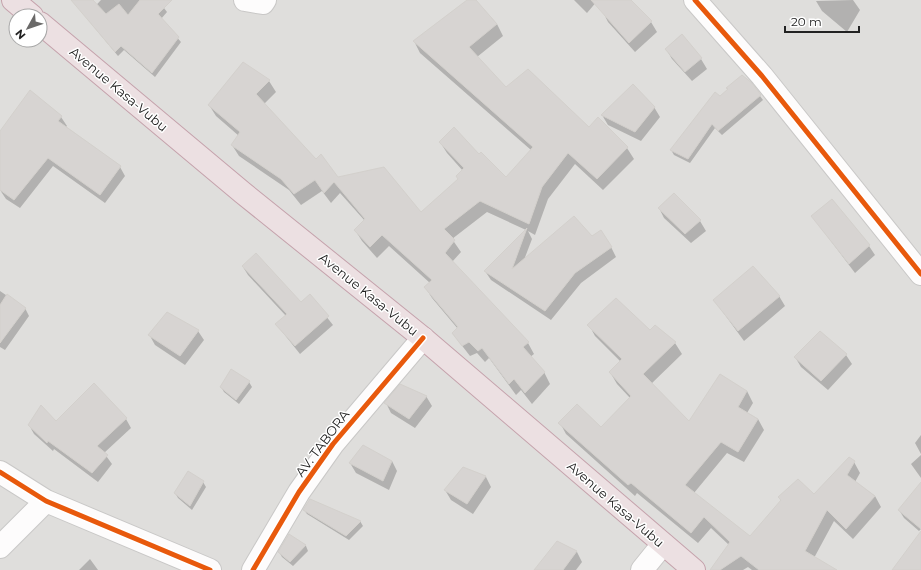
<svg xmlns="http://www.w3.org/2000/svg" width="921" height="570" font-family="Montserrat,sans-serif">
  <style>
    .residential { fill: #dfdedc; fill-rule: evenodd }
    .shadow { fill: #0003 }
    .building { fill: #d7d4d2; stroke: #d3d0cc }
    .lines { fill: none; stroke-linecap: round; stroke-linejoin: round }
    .minor-casing { stroke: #c9c8c7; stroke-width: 24 }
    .highway-casing { stroke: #c5a2ac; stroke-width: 24 }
    .minor { stroke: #fdfcfc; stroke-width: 22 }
    .highway { stroke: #ece0e2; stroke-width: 22 }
    .cycleway-casing { stroke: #fff; stroke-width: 8 }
    .cycleway { stroke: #e8590c; stroke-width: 5 }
    .labels { text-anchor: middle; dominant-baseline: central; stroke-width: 3; stroke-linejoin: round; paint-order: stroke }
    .street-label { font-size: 13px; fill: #222; stroke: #fff }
  </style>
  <rect width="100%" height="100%" fill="#f0eeeb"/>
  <path class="residential" d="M0,0h921v570h-921zM16,16h24v24h-24z"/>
  <path class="shadow" d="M101,0h55l8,8 3,4 -6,7 20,23 -26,35 -31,-27 -6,6 -29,-35 -3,-5z
    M468,0h7l22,24 6,12 -26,21 29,32 83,39 9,-9 29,29 7,11 -31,31 -28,-26 -27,35 -13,36 -7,-4 4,8 -8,21 68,-23 19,10 5,10 -35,26 -30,37 -60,-40 -6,-9 41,-41 -39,-18 -35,27 9,13 -9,10 76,81 6,11 -4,3 14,15 6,12 -18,20 -11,-14 -5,5 -27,-37 -4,4 -8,-9 -7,3 -17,-22 5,-5 -26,-31 -7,-11 5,-4 -41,-37 -12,12 -15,-17 -7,-11 10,-9 -25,-28 -9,10 -9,-12 -21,14 -12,-15 -50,-34 -7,-11 7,-9 -23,-20 -7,-11 34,-42 26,18 7,11 -12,12 52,56 22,18 83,35 38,-34 4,-8 -16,-18 -7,-11 39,13 27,23 25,-28 -111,-97 -6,-12z
    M574,0h24l-11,13z
    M616,0h14l21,22 6,10 -22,20 -27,-30 -5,-10z
    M853,0l7,10 -13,22 -25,-21 -6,-10z
    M681,35l20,24 6,10 -15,12 -20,-22 -6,-10z
    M751,84l12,16 -41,35 -7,-7 -25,35 -16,-8 -3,-5 57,-60 -1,-2z
    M654,107l6,10 -19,24 -33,-16 -6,-10z
    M61,117l6,9 -1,1 54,40 5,9 -20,27 -52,-37 -33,42 -14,-9 -6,-9v-58z
    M674,194l26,27 6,10 -15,12 -27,-25 -5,-10z
    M812,216l57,30 6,9 -20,18z
    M243,267l58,37 9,-8 23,29 -33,29 -24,-30 10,-8 -38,-41z
    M0,291l25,17 4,8 -24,34 -5,-3z
    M779,296l6,10 -41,35 -30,-41z
    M589,325l61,7 25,11 7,11 -31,30 38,39 58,-32 6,12 -6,10 11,6 6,11 -20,32 -17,-9 -33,40 56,44 31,-36 -2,-3 35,-2 40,-34 6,11 -5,9 20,14 6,11 -28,32 -19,-18 -20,37 21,12h-83l-4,-3 -5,3h-31l17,-25 -18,-17 -13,15 -61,-50 -2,3 -69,-62 -6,-11 41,5 29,-30 -13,-14 -7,-12 11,-10 -26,-26z
    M198,331l6,9 -19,25 -30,-20 -5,-9z
    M846,355l6,9 -24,26 -27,-23 -6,-10z
    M231,371l18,11 3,5 -13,17 -15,-12 -3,-5z
    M94,385l32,34 5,9 -27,25 8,11 -14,18 -44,-33 -1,2 -19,-17 -5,-9 27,-3z
    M426,396l6,10 -17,22 -24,-15 -5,-10z
    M921,435v19l-6,-11z
    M921,455v23l-10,-14z
    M392,461l5,10 -8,19 -33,-17 -6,-10z
    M463,469l23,8 5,10 -18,27 -22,-14 -6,-10z
    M203,482l3,5 -14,23 -14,-12 -3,-5z
    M921,483v46l-2,2 -15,-13 -5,-8z
    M304,510l56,11 3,5 -14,14 -42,-26z
    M289,535l17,11 2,5 -15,15 -11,-9 -3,-5z
    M558,543l19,9 5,10 -6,8h-40z
    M90,559l8,11h-19z"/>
  <path class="building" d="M71,0h22l13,14 13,-10 9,11 12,-15h32l-14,14 21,23 -27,36 -31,-27 -6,6z
    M467,0h9l21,24 -28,23 37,40 22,-18 61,58 9,-10 30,30 -31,32 -29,-26 -26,34 -13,37 -49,-23 -36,28 11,11 -10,13 84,89 -6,5 22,25 -20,21 -11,-14 -5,5 -27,-36 -4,3 -9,-9 -7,4 -10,-13 6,-6 -34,-40 8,-7 -50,-45 -12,12 -16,-17 11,-11 -31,-37 -10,11 -9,-13 -21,14 -13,-15 -50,-34 9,-13 -32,-27 35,-43 27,18 -14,14 60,65 5,-5 17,23 46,-10 37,45 37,-33 -2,-3 8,-8 -25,-26 15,-15 25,27 2,-2 25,25 27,-30 -120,-106z
    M591,0h40l21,21 -23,22z
    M682,34l20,24 -17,14 -20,-23z
    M742,75l10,8 9,12 -43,36 -6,-7 -24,35 -18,-9 45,-58 5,4 8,-7 -2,-1z
    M633,84l22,23 -20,25 -34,-17z
    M30,90l32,26 -4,5 63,45 -21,29 -52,-37 -34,42 -14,-10v-59z
    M674,193l27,27 -16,14 -27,-26z
    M832,199l38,46 -21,19 -38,-48z
    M574,216l18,20 9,-6 11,17 -37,26 -30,38 -61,-40 43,-43 -15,41z
    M256,253l45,49 9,-8 19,22 -34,30 -20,-22 12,-10 -45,-48z
    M753,266l27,30 -42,35 -25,-31z
    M7,294l19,14 -26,35v-38z
    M616,298l34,32 5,-5 21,17 -33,32 46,47 31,-47 27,17 -9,16 20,12 -20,33 -17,-10 -36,43 65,51 31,-36 -3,-3 20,-18 16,15 35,-37 6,4 -8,14 28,21 -29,33 -19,-19 -22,41 32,19h-78l-18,-14 -21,14h-10l20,-28 -26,-25 -13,16 -60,-50 -3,2 -70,-62 19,-19 24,23 30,-31 -22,-24 13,-13 -35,-34z
    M167,312l32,18 -19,26 -32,-21z
    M820,331l27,23 -26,27 -27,-24z
    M231,369l19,12 -14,19 -16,-13z
    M94,383l33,35 -30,28 11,9 -16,18 -44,-32 -1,2 -19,-18 13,-20 15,16z
    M400,384l27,12 -18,23 -25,-16z
    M363,445l29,16 -9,20 -34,-18z
    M463,467l23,9 -19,28 -23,-14z
    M188,471l16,10 -14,25 -16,-13z
    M921,482v47l-23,-19z
    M310,499l51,22 -15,15 -43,-26z
    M921,531v39h-29z
    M289,534l17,11 -16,17 -12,-10z
    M557,541l20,10 -14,19h-29z"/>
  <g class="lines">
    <g class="minor-casing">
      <path id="minor" d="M245,0l18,3 2,-3
        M695,0l67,76 159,198
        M0,472l46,29 164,69
        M0,547l46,-46
        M253,570l46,-78 34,-48 90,-106
        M642,570l21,-26"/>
    </g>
    <g class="highway-casing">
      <path id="highway" d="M13,0l19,16
        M40,23l203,170 180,145 271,232"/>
    </g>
    <use href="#minor" class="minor"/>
    <use href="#highway" class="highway"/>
    <g class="cycleway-casing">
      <path id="cycleway" d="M695,0l67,76 159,198
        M0,472l46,29 164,69
        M253,570l46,-78 34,-48 90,-106"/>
    </g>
    <use href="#cycleway" class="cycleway"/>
  </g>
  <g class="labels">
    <g class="street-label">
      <text transform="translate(119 89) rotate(40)">Avenue Kasa-Vubu</text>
      <text transform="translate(369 294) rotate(39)">Avenue Kasa-Vubu</text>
      <text transform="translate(322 443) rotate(-53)">AV. TABORA</text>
      <text transform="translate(616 504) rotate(41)">Avenue Kasa-Vubu</text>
    </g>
  </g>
  <g transform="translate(28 28) rotate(230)"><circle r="19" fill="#ffffff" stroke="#a7a7a7"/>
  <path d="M0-3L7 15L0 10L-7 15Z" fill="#6a6968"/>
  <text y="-6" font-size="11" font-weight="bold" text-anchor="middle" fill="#222222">N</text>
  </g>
  <path d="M785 26v6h74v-6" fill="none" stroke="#222222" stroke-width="2"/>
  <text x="791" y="26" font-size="12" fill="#222222" stroke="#ffffff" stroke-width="3" paint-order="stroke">20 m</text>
</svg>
